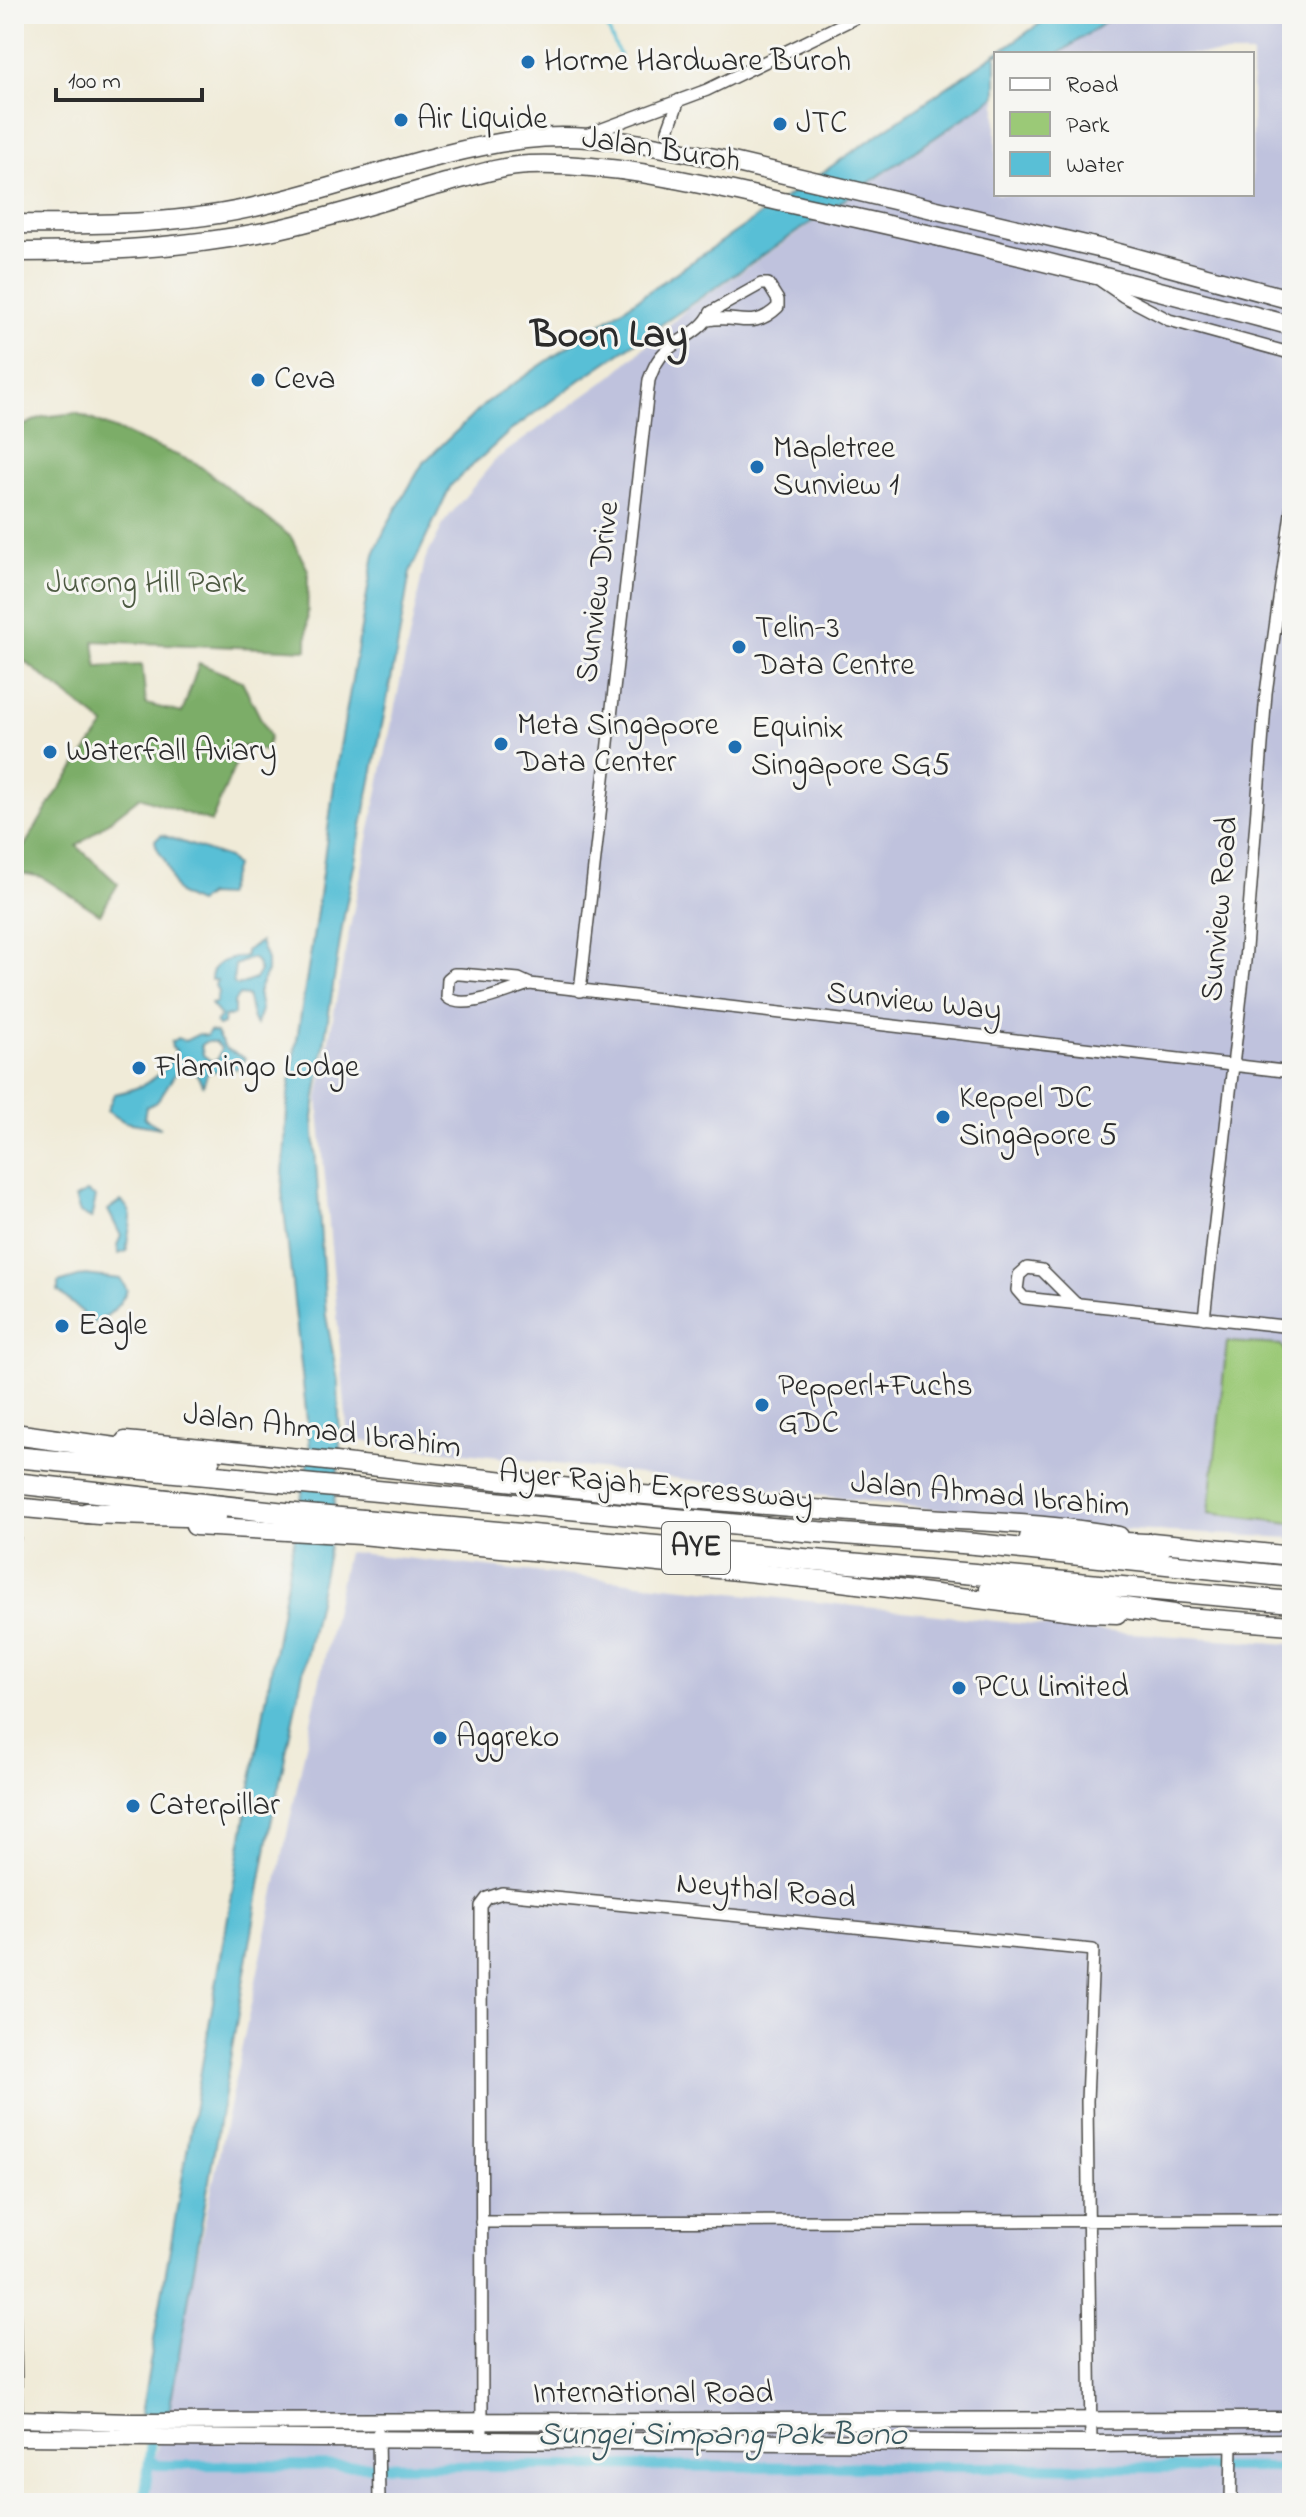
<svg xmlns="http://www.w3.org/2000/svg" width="1306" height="2517" font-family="'Indie Flower',sans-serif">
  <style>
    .industrial { fill: #bfc2dd }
    .green { fill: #9bc977; stroke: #637a51; stroke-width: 2 }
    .forest { fill: #7cad68; stroke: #546c4a; stroke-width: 2 }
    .water { fill: #59bfd6; stroke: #427580; stroke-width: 2; fill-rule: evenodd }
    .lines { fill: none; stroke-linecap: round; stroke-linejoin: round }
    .stream { stroke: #59bfd6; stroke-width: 3 }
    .canal { stroke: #59bfd6; stroke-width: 10 }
    .street-casing { stroke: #494845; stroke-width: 14 }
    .secondary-casing { stroke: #494845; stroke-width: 19 }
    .primary-casing { stroke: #494845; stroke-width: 21 }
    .highway-casing { stroke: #494845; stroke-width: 23 }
    .street { stroke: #fff; stroke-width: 11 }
    .secondary { stroke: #fff; stroke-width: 16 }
    .primary { stroke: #fff; stroke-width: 18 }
    .highway { stroke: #fff; stroke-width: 20 }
    .poi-dot { fill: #1f6fb2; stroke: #f6f6f2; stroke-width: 3 }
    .labels { text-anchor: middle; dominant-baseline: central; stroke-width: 6; stroke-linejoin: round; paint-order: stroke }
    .shield { fill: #f6f6f2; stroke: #686867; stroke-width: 2 }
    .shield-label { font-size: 30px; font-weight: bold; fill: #2b2b2b }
    .poi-label { font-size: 32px; fill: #2b2b2b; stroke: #f6f6f2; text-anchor: start }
    .street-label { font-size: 32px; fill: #2b2b2b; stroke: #f6f6f2 }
    .park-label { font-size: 32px; fill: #4d5a42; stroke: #f6f6f2 }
    .water-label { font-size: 34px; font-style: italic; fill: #39575e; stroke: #f6f6f2 }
    .district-label { font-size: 40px; font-weight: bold; fill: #2b2b2b; stroke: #f6f6f2 }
  </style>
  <rect width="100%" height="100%" fill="#f6f6f2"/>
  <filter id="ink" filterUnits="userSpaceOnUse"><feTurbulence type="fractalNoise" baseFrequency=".0125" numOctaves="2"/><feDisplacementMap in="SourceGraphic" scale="16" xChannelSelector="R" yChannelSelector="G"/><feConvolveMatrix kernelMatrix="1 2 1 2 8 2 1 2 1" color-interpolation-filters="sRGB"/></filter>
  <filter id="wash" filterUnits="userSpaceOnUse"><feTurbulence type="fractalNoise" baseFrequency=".006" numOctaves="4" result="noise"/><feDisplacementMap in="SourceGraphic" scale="32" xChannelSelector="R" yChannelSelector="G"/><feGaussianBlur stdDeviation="1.8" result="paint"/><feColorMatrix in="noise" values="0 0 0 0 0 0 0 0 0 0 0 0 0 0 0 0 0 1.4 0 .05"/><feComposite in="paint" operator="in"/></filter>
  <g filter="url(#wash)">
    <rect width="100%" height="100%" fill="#f0ebd8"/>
    <path class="industrial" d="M1117,14h172l3,5v1519l-202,-10 -742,-89 -30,-340 28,-152 79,-387 20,-39 51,-62 116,-83 75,-67 309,-212v97h256v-140h-193z
      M347,1552l724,77 221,15v859h-1147z"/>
    <path class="green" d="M1227,1342l54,3 11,17v161l-83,-10z"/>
    <path class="forest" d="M76,413l120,50 95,74 17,33 -1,80 -213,-9 3,26 45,-2 4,39 36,9 17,-50 43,18 28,56 -5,14 -22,-5 -32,76 -71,-25 -63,49 41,38 -18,30 -58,-37 -28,-5v-19l5,2 35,-58 51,-72 -91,-72v-223l28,-13z"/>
    <path class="water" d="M1054,14h63l-59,40h-62v42l-416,284 -71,52 -58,53 -41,87 -14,83 -53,266 -30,196 13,199 12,65 2,70 -11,97 -59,280 -101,584 -28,2 169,-966 -28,-257 6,-95 27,-171 21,-155 38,-216 13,-29 36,-62 64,-61z
      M162,835l66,23 7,8 -10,30 -17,-1 -11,8c-30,-13 -20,-15 -31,-40 -4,-9 -10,-12 -11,-23z
      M260,942l7,18v11l-9,21 3,18 -5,15c-6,-9 -5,-18 -9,-29l-8,-1 -5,7v13l-10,2 -1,7 -5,2 -2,-3 5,-7 -10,-12 5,-1 2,-11 -3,-7 2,-5h-6c0,-20 19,-21 35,-24l-1,-5zM251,958l5,3 4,10 -5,8 -18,7 -4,-3 2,-18z
      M210,1031l6,2 10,16 19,9 -5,10 -32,4 -5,13 -6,-10 -13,-8 -5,1 -22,34 -11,5 -2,11 17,10 -36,-6 -18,-11 7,-17c28,-5 51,-17 62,-44l-4,-2 -1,-6 7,-4 7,3 14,-7 7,2zM205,1042h10l6,6 -3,11 -7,2 -8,-6 -2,-10z
      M87,1192l9,5 -5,22 -11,-6 -5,-15z
      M121,1201c19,16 5,26 6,50l-8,3 -2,-9 4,-9 -13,-26z
      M85,1275l35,4 7,11c-10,21 -22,30 -44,36l-1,-14 -24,-21v-8z"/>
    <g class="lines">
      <path class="stream" d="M601,14l19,42"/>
      <path class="canal" d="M151,2461l6,4 1135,3
        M143,2503c6,-31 7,-59 11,-90"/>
    </g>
  </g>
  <g filter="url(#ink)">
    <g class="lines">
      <g class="street-casing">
        <path id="street" d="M589,134l118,-44 156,-76
          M674,150l-6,-20 11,-30
          M1101,281l22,15 46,24 117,32 6,5
          M530,984c-22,6 -67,28 -83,13l1,-18 6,-5h6l59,5 11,5 762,88
          M580,991l69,-611c4,-11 8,-21 17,-29 14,-12 38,-21 45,-39l50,-28h7l10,16v7c-26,25 -39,7 -70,13
          M1075,1303l-33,-33 -15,-2 -8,7 -2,15 7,8 268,29
          M1204,1318l41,-357 21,-268 26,-187
          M14,1541l4,-34
          M481,2222l811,-2
          M14,2310l3,115
          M378,2433l1,70
          M482,2439l-1,-533 6,-8 15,-5 591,57 -6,151 4,343
          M1231,2503l1,-61"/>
      </g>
      <g class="secondary-casing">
        <path id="secondary" d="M14,2419l119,3 1159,-2
          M14,2437l1077,7 201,-2"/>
      </g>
      <g class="primary-casing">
        <path id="primary" d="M14,224c84,1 171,1 253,-20 84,-20 174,-55 259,-65 64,-8 135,8 198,21l383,90 185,50
          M14,252c86,0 171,-4 255,-21 59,-12 118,-32 177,-48 26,-7 56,-17 83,-18 92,-3 183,22 272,41 165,35 328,76 491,120
          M125,1441c185,15 369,42 554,57 82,7 164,14 247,20 64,4 129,6 193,18
          M14,1507l85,8
          M195,1526l166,9 278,26 194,20 256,32 28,1
          M1152,1542l140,14
          M1159,1615l133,10"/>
      </g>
      <g class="highway-casing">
        <path id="highway" d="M14,1434l195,27
          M14,1457l790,74 171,13 317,33
          M14,1483l281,31 997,88
          M87,1513l129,4
          M1030,1538l134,7
          M990,1589l184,26"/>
      </g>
      <use href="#street" class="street"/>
      <use href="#secondary" class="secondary"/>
      <use href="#primary" class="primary"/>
      <use href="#highway" class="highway"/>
    </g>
  </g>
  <g class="poi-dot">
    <circle cx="528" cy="62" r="8"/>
    <circle cx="401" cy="120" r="8"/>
    <circle cx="780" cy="124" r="8"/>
    <circle cx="258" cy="380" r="8"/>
    <circle cx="757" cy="467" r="8"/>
    <circle cx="739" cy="647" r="8"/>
    <circle cx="501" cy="744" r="8"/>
    <circle cx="735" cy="747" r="8"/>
    <circle cx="50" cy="752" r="8"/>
    <circle cx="139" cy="1068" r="8"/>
    <circle cx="943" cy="1117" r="8"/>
    <circle cx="62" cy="1326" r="8"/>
    <circle cx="762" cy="1405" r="8"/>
    <circle cx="959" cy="1688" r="8"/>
    <circle cx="440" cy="1738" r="8"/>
    <circle cx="133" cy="1806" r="8"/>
  </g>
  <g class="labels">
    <rect class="shield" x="662" y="1522" width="68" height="52" rx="6"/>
    <g class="shield-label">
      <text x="696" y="1548">AYE</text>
    </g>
    <g class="poi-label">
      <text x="544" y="62">Horme Hardware Buroh</text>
      <text x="417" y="120">Air Liquide</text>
      <text x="796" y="124">JTC</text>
      <text x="274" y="380">Ceva</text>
      <text x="773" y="449">Mapletree<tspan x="773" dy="37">Sunview 1</tspan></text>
      <text x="755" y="629">Telin-3<tspan x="755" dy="37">Data Centre</tspan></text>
      <text x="517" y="726">Meta Singapore<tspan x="517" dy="37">Data Center</tspan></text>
      <text x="751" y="729">Equinix<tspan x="751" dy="37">Singapore SG5</tspan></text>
      <text x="66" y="752">Waterfall Aviary</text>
      <text x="155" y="1068">Flamingo Lodge</text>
      <text x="959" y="1099">Keppel DC<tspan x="959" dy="37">Singapore 5</tspan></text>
      <text x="78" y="1326">Eagle</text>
      <text x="778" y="1387">Pepperl+Fuchs<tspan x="778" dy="37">GDC</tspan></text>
      <text x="975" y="1688">PCU Limited</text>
      <text x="456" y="1738">Aggreko</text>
      <text x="149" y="1806">Caterpillar</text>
    </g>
    <g class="street-label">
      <text transform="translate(661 151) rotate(9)">Jalan Buroh</text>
      <text transform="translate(599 592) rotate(-83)">Sunview Drive</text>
      <text transform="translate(1221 909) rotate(-85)">Sunview Road</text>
      <text transform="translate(914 1003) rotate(6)">Sunview Way</text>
      <text transform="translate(322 1432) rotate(7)">Jalan Ahmad Ibrahim</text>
      <text transform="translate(656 1487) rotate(5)">Ayer Rajah Expressway</text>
      <text transform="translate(990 1496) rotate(5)">Jalan Ahmad Ibrahim</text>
      <text transform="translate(766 1892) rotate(5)">Neythal Road</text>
      <text x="653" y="2394">International Road</text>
    </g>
    <g class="park-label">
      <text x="146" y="584">Jurong Hill Park</text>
    </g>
    <g class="water-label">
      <text x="722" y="2436">Sungei Simpang Pak Bono</text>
    </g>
    <g class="district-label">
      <text x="609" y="336">Boon Lay</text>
    </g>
  </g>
  <rect width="1306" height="2517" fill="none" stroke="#f6f6f2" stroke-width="48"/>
  <rect x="994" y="52" width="260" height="144" fill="#f6f6f2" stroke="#a5a5a2" stroke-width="2"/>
  <rect x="1010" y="78" width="40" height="12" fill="#ffffff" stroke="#a5a5a2" stroke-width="2"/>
  <text x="1066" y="92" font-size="24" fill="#2b2b2b">Road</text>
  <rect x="1010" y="112" width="40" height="24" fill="#9bc977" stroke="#a5a5a2" stroke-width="2"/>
  <text x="1066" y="132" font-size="24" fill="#2b2b2b">Park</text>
  <rect x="1010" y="152" width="40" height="24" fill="#59bfd6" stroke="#a5a5a2" stroke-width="2"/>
  <text x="1066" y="172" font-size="24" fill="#2b2b2b">Water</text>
  <path d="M56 88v12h146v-12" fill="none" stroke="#2b2b2b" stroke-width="4"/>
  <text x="68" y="88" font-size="24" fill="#2b2b2b" stroke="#f6f6f2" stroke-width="6" paint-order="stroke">100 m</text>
</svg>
